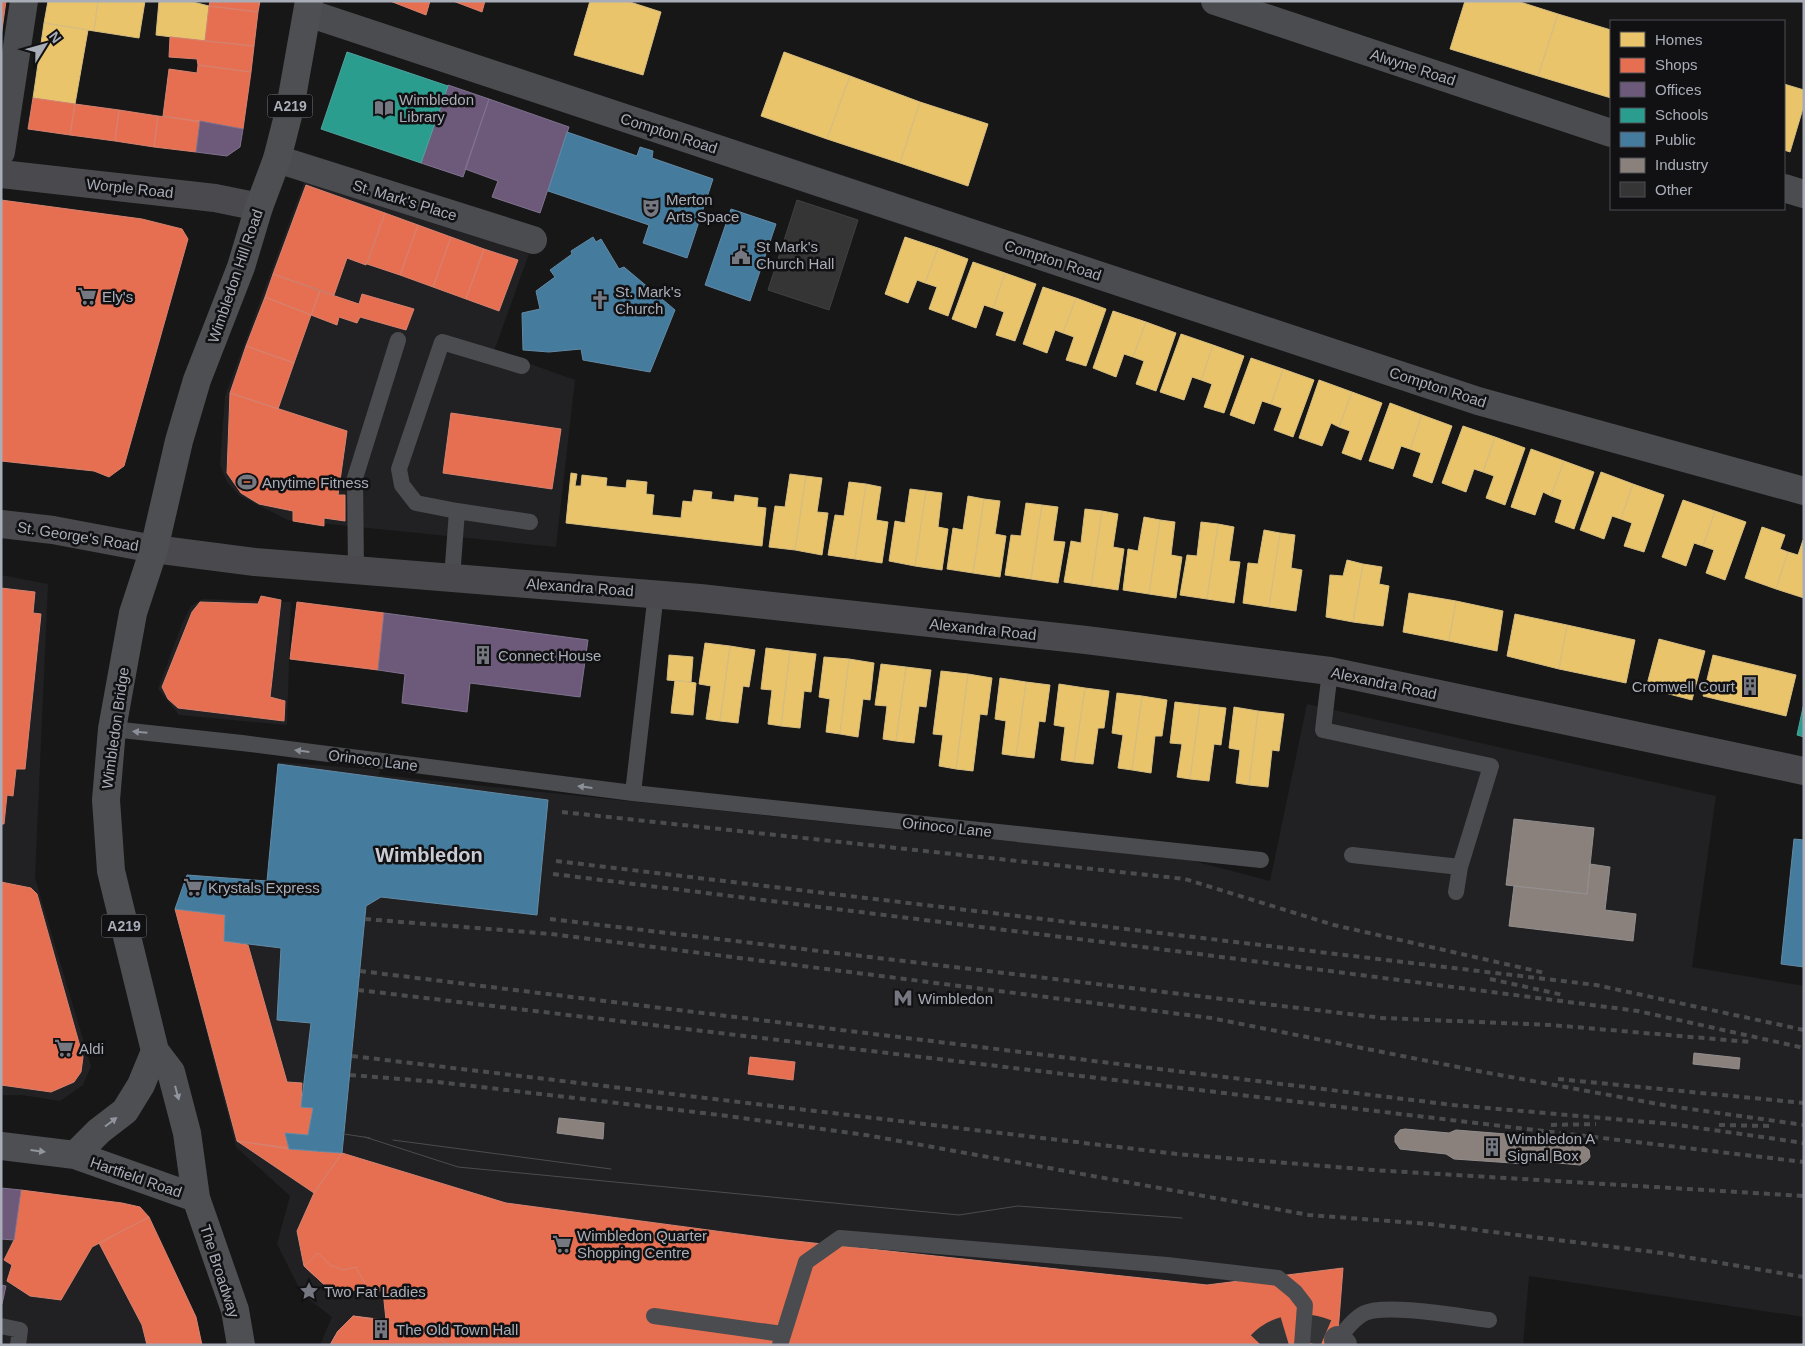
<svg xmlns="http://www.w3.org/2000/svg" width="1805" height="1346" font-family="Helvetica,sans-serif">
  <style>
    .built { fill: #212123 }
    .homes { fill: #e9c46a; stroke: #d6bd81 }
    .shops { fill: #e76f51; stroke: #d48270 }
    .offices { fill: #6d597a; stroke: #7f728d }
    .schools { fill: #2a9d8f; stroke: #50a29b }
    .public { fill: #457b9d; stroke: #638aa5 }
    .industry { fill: #8a817c; stroke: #938e8e }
    .building { fill: #353536; stroke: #3f4043 }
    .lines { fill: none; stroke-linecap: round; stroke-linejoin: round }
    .minor-tunnel { stroke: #343537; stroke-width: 28; stroke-dasharray: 28 14; stroke-linecap: butt }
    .service { stroke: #4b4c50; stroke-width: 16 }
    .minor { stroke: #4b4c50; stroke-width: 28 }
    .secondary { stroke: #4a4a4e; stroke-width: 28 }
    .primary { stroke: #4d4f52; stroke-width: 28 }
    .tram { stroke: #4b4c4f; stroke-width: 1 }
    .rail { stroke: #4b4c4f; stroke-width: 4; stroke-dasharray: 6 5; stroke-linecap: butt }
    .oneway { fill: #8c9099 }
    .oneway2 { fill: #91969e }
    .labels { text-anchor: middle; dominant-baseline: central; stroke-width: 5; stroke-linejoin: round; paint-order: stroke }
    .shield { fill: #111113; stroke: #7b7e86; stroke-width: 1 }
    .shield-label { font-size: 14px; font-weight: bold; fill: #a8adb8 }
    .street-label { font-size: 15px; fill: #a8adb8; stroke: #111113 }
    .poi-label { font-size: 15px; fill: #a8adb8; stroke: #111113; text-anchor: start }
    .district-label { font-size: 20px; font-weight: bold; fill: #c9ccd4; stroke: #111113 }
  </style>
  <rect width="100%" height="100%" fill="#171717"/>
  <path class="built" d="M306,177l223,77 -35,97 81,29 -19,167 -268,-27 -48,-24 -13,-14 -7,-17 5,-69z
    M1,575l47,9 -13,294 56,188 -8,19 -23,16 -39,-6h-20z
    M202,599l89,3 -4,123 -108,-10 -21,-26 24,-65 9,-18z
    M1307,704l409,92 -24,171 112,19v331l-275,-41 -6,69h-1203l12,-28 -30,-23 -25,-50 13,-48 -54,-49 -61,-238 12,-34 80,6 11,-119 102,8 -1,5 811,85 80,21z
    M1,1188l139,19 9,10 47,100 6,28h-201z"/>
  <path class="homes" d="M48,1h50l-4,30 -50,-8z
    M98,1h47l-6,37 -45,-7z
    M159,1h30l20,5 -4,35 -49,-6z
    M590,1h37l34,11 -18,63 -69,-20z
    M1465,1h52l41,13 -20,62 -88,-27z
    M1558,14l53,16v68l-73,-22z
    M44,23l44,7 -13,74 -42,-6z
    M784,52l66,24 -23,63 -66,-23z
    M850,76l70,26 -20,61 -73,-24z
    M1784,84l20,6v15l-14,47 -6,-2z
    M920,102l68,22 -20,62 -68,-23z
    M905,237l33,11 -13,35 -8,-3 -9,23 -23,-9z
    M938,248l30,11 -20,57 -19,-7 8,-22 -12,-4z
    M973,262l32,11 -12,35 -9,-3 -8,23 -24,-9z
    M1005,273l31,11 -21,57 -19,-6 8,-23 -11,-4z
    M1043,287l33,11 -13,35 -8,-3 -8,23 -24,-9z
    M1076,298l30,11 -20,57 -20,-6 8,-23 -11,-4z
    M1113,311l33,11 -13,35 -9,-3 -8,23 -23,-9z
    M1146,322l30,11 -20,58 -20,-7 8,-23 -11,-4z
    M1181,334l32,11 -12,35 -9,-3 -8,23 -24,-8z
    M1213,345l31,11 -20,57 -20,-6 8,-23 -11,-4z
    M1251,358l32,11 -12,35 -9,-3 -8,23 -24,-9z
    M1283,369l31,11 -21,57 -19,-7 8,-22 -11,-4z
    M1319,380l33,12 -13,35 -8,-4 -9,23 -23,-8z
    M1352,392l30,11 -21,57 -19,-7 8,-22 -11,-4z
    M1390,403l32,12 -12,34 -9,-3 -8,23 -24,-8z
    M1422,415l30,11 -20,57 -19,-7 8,-23 -11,-4z
    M1463,426l32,11 -12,35 -9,-3 -8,23 -24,-9z
    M1495,437l30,11 -20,57 -19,-7 8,-22 -11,-4z
    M1531,449l33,12 -13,35 -8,-4 -8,23 -24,-8z
    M1564,461l30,11 -20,57 -19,-7 7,-22 -11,-4z
    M1601,472l32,12 -12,35 -9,-3 -8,23 -24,-9z
    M571,473l6,1 -2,12h6l1,-11 25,3 -1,8 20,2 1,-8 20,2 -1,12 8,1 -2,20 29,3 2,-17 9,1 2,-12 18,2 -1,7 23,3 1,-7 23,3 -1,9 9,1 -4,38 -196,-23z
    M790,474l16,2 -11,74 -26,-3 6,-41 10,1z
    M806,476l16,2 -5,34 11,1 -6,42 -27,-5z
    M849,482l17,2 -11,75 -27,-4 7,-40 9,1z
    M866,484l15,3 -5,33 12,2 -6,41 -27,-4z
    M1633,484l31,11 -20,57 -20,-6 8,-23 -11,-4z
    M910,489l16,2 -11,75 -26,-5 6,-40 10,2z
    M926,491l16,2 -4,34 10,2 -6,41 -27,-4z
    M968,496l16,3 -11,74 -26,-4 6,-41 10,2z
    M984,499l16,2 -5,33 11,2 -6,41 -27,-4z
    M1683,500l32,11 -12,35 -9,-3 -8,23 -24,-9z
    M1026,503l16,2 -11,74 -26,-4 6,-40 10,1z
    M1042,505l16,2 -5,34 12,1 -7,41 -27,-4z
    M1085,509l17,2 -11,75 -27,-4 7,-41 10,2z
    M1102,511l16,3 -5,33 11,2 -6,41 -27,-4z
    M1715,511l31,11 -21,58 -19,-7 8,-23 -11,-4z
    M1144,517l16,3 -11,74 -26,-4 5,-41 10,2z
    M1160,520l15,2 -4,33 11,2 -6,41 -27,-4z
    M1201,522l17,2 -11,75 -27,-4 7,-40 10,1z
    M1218,524l16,3 -5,34 11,1 -6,41 -27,-4z
    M1762,527l23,8 -5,14 8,3 -12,37 -31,-11z
    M1264,530l16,3 -11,74 -26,-4 5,-40 10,1z
    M1280,533l15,2 -4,33 11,2 -6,41 -27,-4z
    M1803,540h1v58l-28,-9 12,-37 10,3z
    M1347,560l16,4 -10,58 -27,-5 4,-42 13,1z
    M1363,564l19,3 -3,17 10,2 -6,40 -30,-4z
    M1409,593l47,8 -7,40 -46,-9z
    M1456,601l47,10 -6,40 -48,-10z
    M1515,614l52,11 -8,44 -52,-13z
    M1567,625l68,15 -9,43 -67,-14z
    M1659,639l46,12 -13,49 -46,-12z
    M705,643l25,3 -10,75 -14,-2 5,-33 -12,-2z
    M730,646l25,4 -6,37 -6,-1 -5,37 -18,-2z
    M766,648l24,3 -9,75 -13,-2 4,-34 -11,-1z
    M790,651l26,3 -5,38 -7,-1 -4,37 -19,-2z
    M669,655l24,2 -2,25 -24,-2z
    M1713,655l83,20 -10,41 -83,-20z
    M824,657l25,2 -9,75 -14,-2 4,-33 -11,-2z
    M849,659l25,4 -4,37 -7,-1 -5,38 -18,-3z
    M881,664l25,3 -10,74 -13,-2 4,-33 -12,-1z
    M906,667l25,3 -5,37 -7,-1 -5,37 -18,-2z
    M941,671l27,3 -12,95 -17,-3 4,-31 -10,-1z
    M968,674l24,4 -5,37 -7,-1 -7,57 -17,-2z
    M1000,678l26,4 -10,74 -14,-2 4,-33 -11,-2z
    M675,680l21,3 -3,32 -22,-2z
    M1026,682l24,3 -5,37 -6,-1 -5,37 -18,-2z
    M1059,684l26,4 -11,74 -13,-2 4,-33 -11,-2z
    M1085,688l24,3 -5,37h-6l-5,36 -19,-2z
    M1117,693l25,3 -10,74 -14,-2 5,-33 -11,-2z
    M1142,696l25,4 -5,36h-7l-4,37 -19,-3z
    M1175,702l25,3 -10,74 -13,-2 5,-33 -12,-1z
    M1200,705l26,3 -5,37 -7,-1 -5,37 -19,-2z
    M1234,707l24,4 -9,74 -13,-2 4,-33 -11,-2z
    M1258,711l26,3 -5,37 -7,-1 -4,37 -19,-2z"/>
  <path class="shops" d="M1,1h5l-5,36z
    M210,1h50l-2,11 -49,-6z
    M390,1h40l-4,14z
    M453,1h32l-3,11z
    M209,6l49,6 -4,34 -49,-5z
    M170,37l84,9 -3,26 -53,-7 -1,-6 -28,-2z
    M198,65l53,7 -8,57 -80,-13 6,-47 28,4z
    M33,98l42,6 -5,31 -42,-6z
    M75,104l44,6 -4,31 -45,-6z
    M119,110l39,6 -4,31 -39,-6z
    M158,116l42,5 -4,31 -42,-5z
    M306,185l79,28 -19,52 -19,-7 -13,37 -61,-21z
    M1,200l141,19 40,10 6,10 -64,227 -15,11 -15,-6 -93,-10z
    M385,213l33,12 -18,50 -33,-11z
    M418,225l33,12 -18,50 -33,-12z
    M451,237l33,12 -18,50 -33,-12z
    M484,249l34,11 -19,51 -33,-12z
    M273,274l47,17 -9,24 -46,-18z
    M320,291l39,13 3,-10 52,15 -8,21 -46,-13 -3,6 -18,-6 -2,8 -26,-10z
    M265,297l46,18 -17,48 -48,-17z
    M246,346l48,17 -16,46 -48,-16z
    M230,393l117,38 -9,64h7v26l-21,-3v8l-31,-5v-10l-34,-7 -18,-11 -14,-20z
    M451,413l110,16 -9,60 -109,-16z
    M1,588l34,4 -2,21 8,1 -16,155h-9l-3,27 -6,-1 -3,29h-3z
    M261,596l20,4 -11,97 15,4 -1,20 -106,-13 -10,-9 -6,-12 30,-75 8,-10 58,2z
    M297,602l87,11 -6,57 -88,-11z
    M1,882l30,6 6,6 46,163 -2,15 -7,10 -23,10 -50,-7z
    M175,909l50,6 -1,26 24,4 39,137 15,1 -1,24 12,1 -5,27 -23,-2 4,16 -52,-8z
    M750,1057l45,5 -2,18 -45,-6z
    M237,1141l83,11 22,1 -28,40z
    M342,1153l164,50 270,36 431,46 136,-17 -6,77h-1007l8,-14 15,-15 33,4 -3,-29 -54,-2 -25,-23 -7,-35 17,-38z
    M21,1190l101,13 18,4 9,10 -57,30 -31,53 -31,-4 -23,-15 5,-16 -8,-5 10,-20z
    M149,1217l47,100 6,28h-55l-5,-20 -43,-82z
    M318,1253l12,12 13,5 13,-3 13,24 -40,-2 -25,-23z
    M353,1316l65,11 32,18h-120l8,-14z"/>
  <path class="offices" d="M448,85l41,14 -26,78 -42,-14z
    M489,99l80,28 -29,86 -48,-16 6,-16 -33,-12z
    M200,121l43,8 -3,18 -13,9 -31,-4z
    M384,613l204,27 -8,57 -110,-14 -3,29 -65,-9 3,-29 -27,-4z
    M1,1188l20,2 -7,50 -13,-1z
    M1,1285l5,1 -4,18h-1z"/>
  <path class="schools" d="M347,52l101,34 -27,77 -100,-34z
    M1804,703v34l-7,-2z"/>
  <path class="public" d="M567,132l70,24 3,-9 13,4 -1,7 61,21 -26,79 -44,-15 6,-18 -101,-34z
    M731,209l45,15 -26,77 -45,-16z
    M593,237l3,5 5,-3 18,30 5,-2 51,43 -25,62 -67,-12 -2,-11 -32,3 -26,-2 -1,-37 18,-4 -4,-18 19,-14 -5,-7 22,-16 -1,-3z
    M278,764l270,36 -11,115 -156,-18 -15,9 -24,247 -53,-4 -4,-16 23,2 5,-27 -12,-1 10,-84 -34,-3 4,-72 -57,-7 1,-26 -50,-6 12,-34 80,6z
    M1794,839l10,1v127l-23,-3z"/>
  <path class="industry" d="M1514,819l80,9 -7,66 -81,-9z
    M1590,864l20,3 -5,43 31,4 -3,27 -124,-15 5,-40 73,8z
    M1694,1053l46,5 -1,11 -46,-5z
    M559,1118l45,5 -1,16 -46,-6z
    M1405,1129l44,4 7,-3 75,6 7,4 43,4 8,6 1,7 -3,4 -7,4 -44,-4 -9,3 -73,-5 -8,-5 -46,-5 -5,-7v-6l5,-6z"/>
  <path class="building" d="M797,200l61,20 -29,90 -61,-20z"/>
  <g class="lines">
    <path class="minor-tunnel" d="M1261,1345c20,-21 53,-22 77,-5"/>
    <path class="service" d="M457,511l73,11
      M356,570l-1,-92 43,-138
      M452,578l5,-67 -41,-8 -14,-18 -3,-16 43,-127 80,24
      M1330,671l-7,59 168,36 -31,101 -4,25
      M112,729l130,14 391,50 628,67
      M633,793l23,-200
      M1352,855l108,12
      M654,1316l128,18
      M1,1326l19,4 -2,15
      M1338,1340c7,-10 16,-22 27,-27 21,-10 98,4 124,7
      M780,1345l26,-83 34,-24 327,27 111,13 17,14 10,13 -3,40"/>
    <path class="minor" d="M1215,1l396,132
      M308,13l1170,388 326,90
      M1,152l23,-151
      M277,159l256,81
      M1784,188l20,6
      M1338,1340l5,5"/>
    <path class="secondary" d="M1,174l214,24 44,9
      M1,524l52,6 101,19 101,13 445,36 386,42 244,31 474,100"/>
    <path class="primary" d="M1,1146l74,9 121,43
      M75,1155l24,-24 26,-20 16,-26 14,-34
      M241,1345l-6,-35 -39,-112 -9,-65 -16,-61 -16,-21 -44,-180 -5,-71 6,-71 21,-116 21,-64 25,-108 18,-61 44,-113 18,-60 18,-48 13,-51 19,-107"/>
    <path class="tram" d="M344,1134l26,4
      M365,1137l93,30 501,48 59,-9 164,12
      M393,1140l218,29"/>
    <path class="rail" d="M562,812l623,67 149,46 211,48
      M556,861l1040,124 208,45
      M553,874l630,78 455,59 166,37
      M365,919l186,15 660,84 267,53 191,35 135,19
      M550,919l833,99 168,7 199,17
      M360,971l1093,134 218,19 133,19
      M1490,979l73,16
      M358,990l1446,172
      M352,1056l825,98 196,16 431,26
      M350,1075l88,7 282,33 146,20 443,80 120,9 233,29 142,24
      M1558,1079l246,24
      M1551,1125l45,-1
      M1719,1125l52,1"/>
  </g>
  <defs><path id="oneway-solid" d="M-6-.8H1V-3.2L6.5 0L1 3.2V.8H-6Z" transform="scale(1.25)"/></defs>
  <g class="oneway">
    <use href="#oneway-solid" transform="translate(140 732) rotate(-175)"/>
    <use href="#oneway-solid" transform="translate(302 751) rotate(-173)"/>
    <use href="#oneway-solid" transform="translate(585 787) rotate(-173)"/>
  </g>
  <g class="oneway2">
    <use href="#oneway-solid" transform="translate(177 1093) rotate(75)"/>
    <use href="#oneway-solid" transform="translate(111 1122) rotate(-37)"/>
    <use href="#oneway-solid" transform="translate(38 1151) rotate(7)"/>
  </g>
  <defs>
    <g id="library-bare" transform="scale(1.5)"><path d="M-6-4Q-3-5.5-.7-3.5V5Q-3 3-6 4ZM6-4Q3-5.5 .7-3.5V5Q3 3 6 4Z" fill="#757880" stroke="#111113" stroke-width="2.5" paint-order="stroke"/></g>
    <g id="theatre-bare" transform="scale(1.5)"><path d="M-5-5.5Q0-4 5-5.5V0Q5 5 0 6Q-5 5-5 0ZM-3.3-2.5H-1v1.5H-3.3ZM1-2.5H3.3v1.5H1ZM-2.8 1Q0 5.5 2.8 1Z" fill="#757880" stroke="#111113" stroke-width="2.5" paint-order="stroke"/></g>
    <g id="civic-bare" transform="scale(1.5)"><path d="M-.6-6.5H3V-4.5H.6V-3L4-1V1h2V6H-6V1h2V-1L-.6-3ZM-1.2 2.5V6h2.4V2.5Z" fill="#757880" stroke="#111113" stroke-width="2.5" paint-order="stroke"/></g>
    <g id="supermarket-bare" transform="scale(1.5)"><path d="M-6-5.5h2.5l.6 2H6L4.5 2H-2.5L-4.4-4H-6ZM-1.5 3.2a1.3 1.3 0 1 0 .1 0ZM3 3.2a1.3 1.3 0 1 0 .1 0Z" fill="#757880" stroke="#111113" stroke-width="2.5" paint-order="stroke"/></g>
    <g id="church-bare" transform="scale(1.5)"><path d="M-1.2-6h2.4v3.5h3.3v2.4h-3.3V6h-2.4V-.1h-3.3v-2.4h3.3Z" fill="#757880" stroke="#111113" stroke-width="2.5" paint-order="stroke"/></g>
    <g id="stadium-bare" transform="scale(1.5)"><path d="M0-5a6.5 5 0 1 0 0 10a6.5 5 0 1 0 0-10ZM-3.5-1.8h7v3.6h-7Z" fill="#757880" stroke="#111113" stroke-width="2.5" paint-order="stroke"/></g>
    <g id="building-bare" transform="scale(1.5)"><path d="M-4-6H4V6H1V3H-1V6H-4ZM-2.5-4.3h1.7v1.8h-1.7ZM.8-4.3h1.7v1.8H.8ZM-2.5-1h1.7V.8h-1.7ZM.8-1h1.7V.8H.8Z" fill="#757880" stroke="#111113" stroke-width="2.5" paint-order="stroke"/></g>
    <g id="metro-bare" transform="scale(1.5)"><path d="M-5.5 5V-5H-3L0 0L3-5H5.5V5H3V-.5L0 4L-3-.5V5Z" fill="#757880" stroke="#111113" stroke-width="2.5" paint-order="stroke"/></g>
    <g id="sight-bare" transform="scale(1.5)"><path d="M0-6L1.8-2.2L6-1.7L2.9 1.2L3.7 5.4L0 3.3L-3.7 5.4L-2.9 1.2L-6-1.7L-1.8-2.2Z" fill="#757880" stroke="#111113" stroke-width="2.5" paint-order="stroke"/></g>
  </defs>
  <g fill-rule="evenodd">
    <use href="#library-bare" x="384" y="108"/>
    <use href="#theatre-bare" x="651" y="208"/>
    <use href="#civic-bare" x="741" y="255"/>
    <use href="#supermarket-bare" x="87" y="296"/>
    <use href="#church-bare" x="600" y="300"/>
    <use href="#stadium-bare" x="247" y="482"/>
    <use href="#building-bare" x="483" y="655"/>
    <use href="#building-bare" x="1750" y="686"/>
    <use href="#supermarket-bare" x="193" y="887"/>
    <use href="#metro-bare" x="903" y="998"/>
    <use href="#supermarket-bare" x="64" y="1048"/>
    <use href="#building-bare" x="1492" y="1147"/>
    <use href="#supermarket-bare" x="562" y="1244"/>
    <use href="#sight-bare" x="309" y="1291"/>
    <use href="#building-bare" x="381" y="1329"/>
  </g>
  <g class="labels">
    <g class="shield">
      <rect x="267.5" y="94.5" width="45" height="23" rx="4"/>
      <rect x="101.5" y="914.5" width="45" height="23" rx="4"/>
    </g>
    <g class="shield-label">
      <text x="290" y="106">A219</text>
      <text x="124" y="926">A219</text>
    </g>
    <g class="street-label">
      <text transform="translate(1413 67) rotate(18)">Alwyne Road</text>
      <text transform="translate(669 133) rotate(18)">Compton Road</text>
      <text transform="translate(130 188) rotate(6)">Worple Road</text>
      <text transform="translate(405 200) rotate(17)">St. Mark's Place</text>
      <text transform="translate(1053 260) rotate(18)">Compton Road</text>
      <text transform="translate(235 276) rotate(-71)">Wimbledon Hill Road</text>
      <text transform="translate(1438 387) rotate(18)">Compton Road</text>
      <text transform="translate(78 536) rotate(9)">St. George's Road</text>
      <text transform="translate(580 587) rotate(4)">Alexandra Road</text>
      <text transform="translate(983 629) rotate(6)">Alexandra Road</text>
      <text transform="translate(1384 683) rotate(12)">Alexandra Road</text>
      <text transform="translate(115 728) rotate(-82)">Wimbledon Bridge</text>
      <text transform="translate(373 760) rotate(7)">Orinoco Lane</text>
      <text transform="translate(947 827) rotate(6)">Orinoco Lane</text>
      <text transform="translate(136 1177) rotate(19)">Hartfield Road</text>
      <text transform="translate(220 1271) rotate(72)">The Broadway</text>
    </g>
    <g class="poi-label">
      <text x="399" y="99">Wimbledon<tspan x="399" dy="17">Library</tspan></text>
      <text x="666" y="199">Merton<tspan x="666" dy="17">Arts Space</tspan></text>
      <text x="756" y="246">St Mark's<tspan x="756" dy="17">Church Hall</tspan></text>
      <text x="615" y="291">St. Mark's<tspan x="615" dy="17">Church</tspan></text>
      <text x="102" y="296">Ely's</text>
      <text x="262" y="482">Anytime Fitness</text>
      <text x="498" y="655">Connect House</text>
      <text x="1735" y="686" text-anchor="end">Cromwell Court</text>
      <text x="208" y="887">Krystals Express</text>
      <text x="918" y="998">Wimbledon</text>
      <text x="79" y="1048">Aldi</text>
      <text x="1507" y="1138">Wimbledon A<tspan x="1507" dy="17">Signal Box</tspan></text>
      <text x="577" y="1235">Wimbledon Quarter<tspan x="577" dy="17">Shopping Centre</tspan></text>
      <text x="324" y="1291">Two Fat Ladies</text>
      <text x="396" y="1329">The Old Town Hall</text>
    </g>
    <g class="district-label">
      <text x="429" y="855">Wimbledon</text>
    </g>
  </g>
  <rect width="1805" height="1346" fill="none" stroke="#a8adb8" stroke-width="5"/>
  <rect x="1610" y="20" width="175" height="190" fill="#111113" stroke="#4d4f55"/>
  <rect x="1620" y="32" width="25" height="15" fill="#e9c46a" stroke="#4d4f55"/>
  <text x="1655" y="45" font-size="15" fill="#a8adb8">Homes</text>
  <rect x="1620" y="58" width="25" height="15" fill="#e76f51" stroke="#4d4f55"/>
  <text x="1655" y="70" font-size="15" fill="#a8adb8">Shops</text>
  <rect x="1620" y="82" width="25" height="15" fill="#6d597a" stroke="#4d4f55"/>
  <text x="1655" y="95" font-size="15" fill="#a8adb8">Offices</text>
  <rect x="1620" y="108" width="25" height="15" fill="#2a9d8f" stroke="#4d4f55"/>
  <text x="1655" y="120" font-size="15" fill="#a8adb8">Schools</text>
  <rect x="1620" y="132" width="25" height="15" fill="#457b9d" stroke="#4d4f55"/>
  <text x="1655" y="145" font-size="15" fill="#a8adb8">Public</text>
  <rect x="1620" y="158" width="25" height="15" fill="#8a817c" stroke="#4d4f55"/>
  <text x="1655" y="170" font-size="15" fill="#a8adb8">Industry</text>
  <rect x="1620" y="182" width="25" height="15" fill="#353536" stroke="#4d4f55"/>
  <text x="1655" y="195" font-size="15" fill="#a8adb8">Other</text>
  <g transform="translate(45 45) rotate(53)" stroke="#111113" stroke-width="4" paint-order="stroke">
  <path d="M0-4L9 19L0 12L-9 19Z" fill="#a8adb8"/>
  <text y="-8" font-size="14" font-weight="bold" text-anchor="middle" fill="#a8adb8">N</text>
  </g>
</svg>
